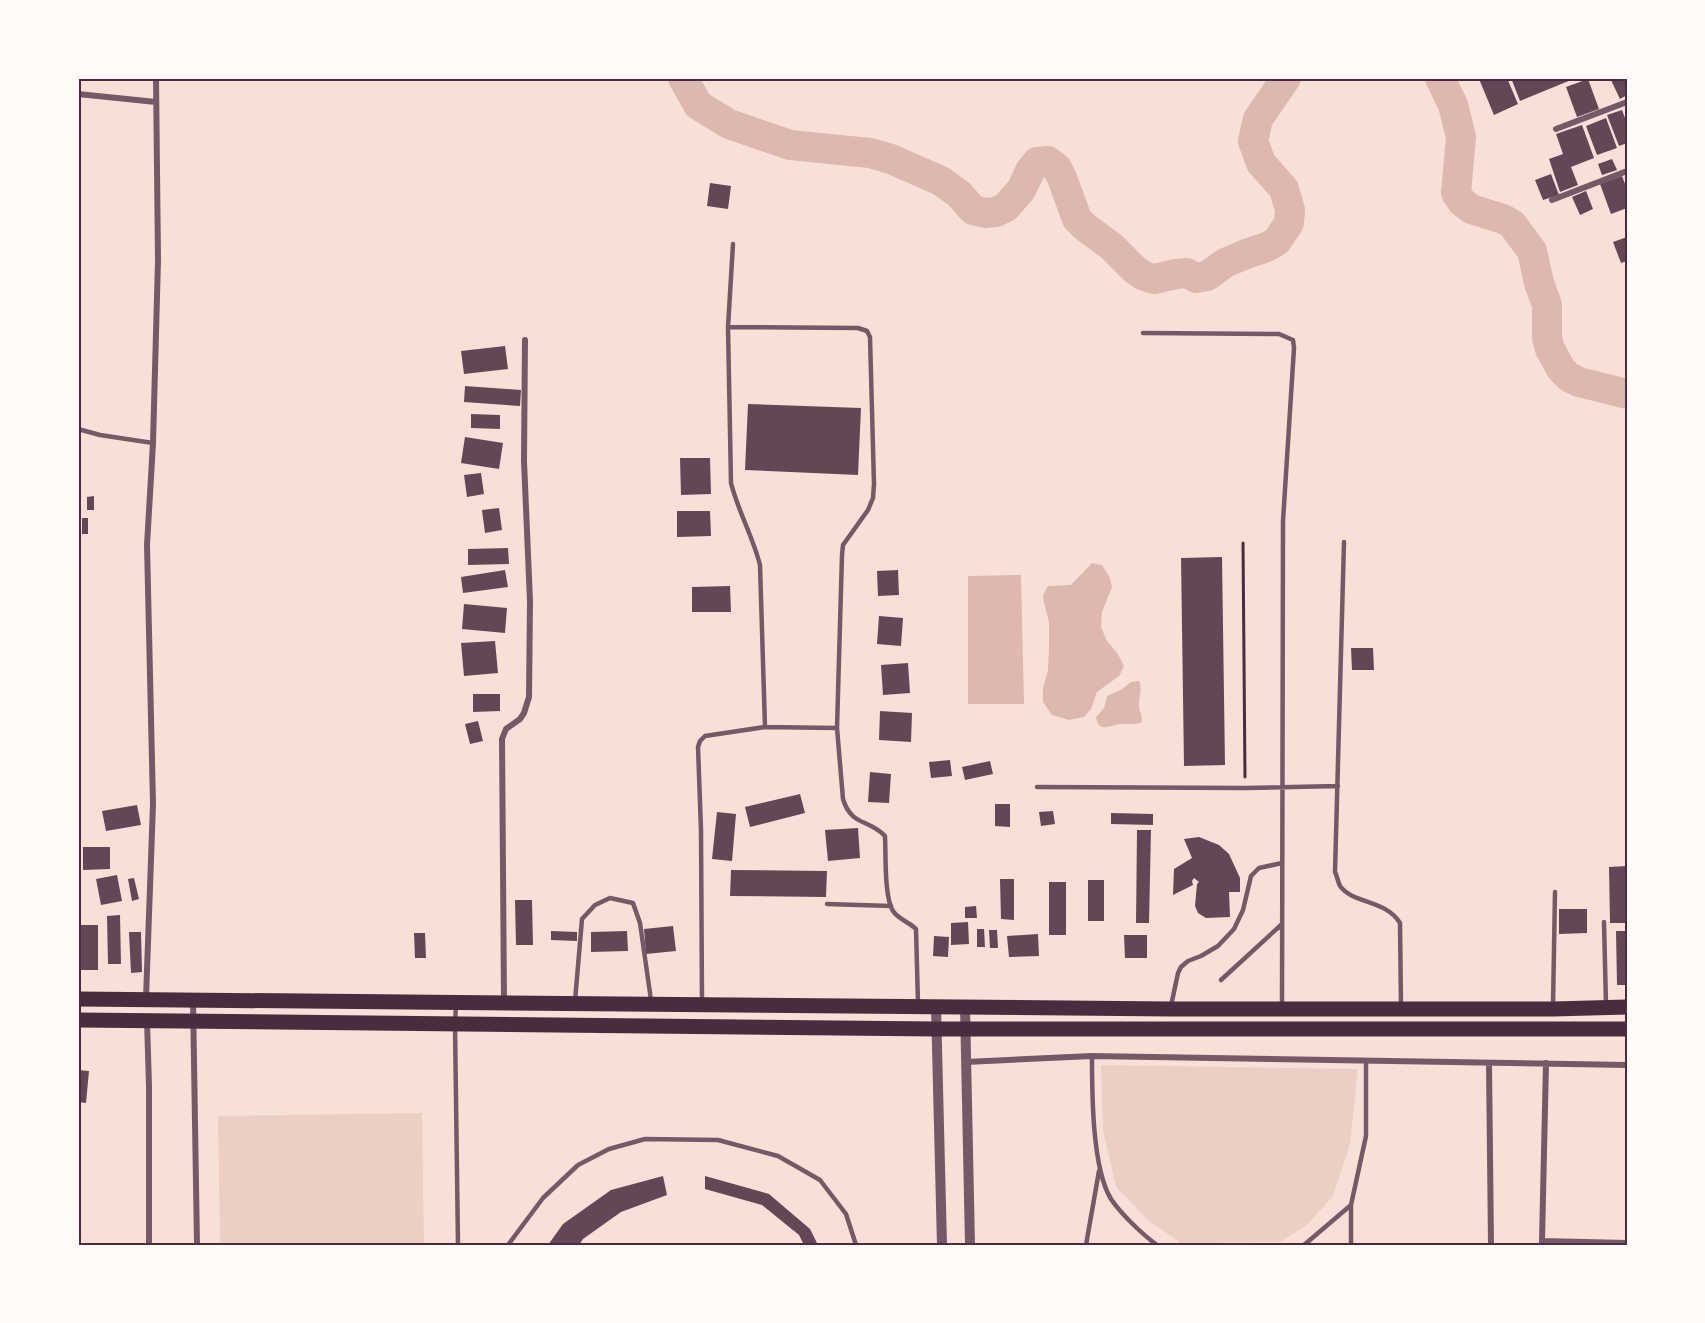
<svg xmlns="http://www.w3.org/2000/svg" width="1705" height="1323" font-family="'PT Sans',sans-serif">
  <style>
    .green { fill: #ebcfc5 }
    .water { fill: #dcb8b0 }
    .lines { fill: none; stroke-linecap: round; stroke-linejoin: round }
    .river { stroke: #dcb8b0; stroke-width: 30 }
    .building { fill: #644757 }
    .path { stroke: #4a2c40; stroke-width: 3 }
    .service { stroke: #755966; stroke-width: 4.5 }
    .minor { stroke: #755966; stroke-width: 6 }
    .tertiary { stroke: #755966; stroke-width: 10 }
    .trunk { stroke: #4a2c40; stroke-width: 15 }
    .neatline { fill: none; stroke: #4a2c40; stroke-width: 2 }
  </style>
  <rect width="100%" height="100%" fill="#f7e1d7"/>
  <path class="green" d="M1101,1065l257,4 -8,75 -17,52 -26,29 -27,17 -99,1 -32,-22 -33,-34 -13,-57z
    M422,1113l2,132h-204l-2,-129z"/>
  <path class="water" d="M1092,563l10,2 8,13 2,9 -10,25 -1,15 6,14 11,13 6,12 -5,10 -22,16 -6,17 -7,8 -15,3 -17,-5 -9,-13v-14l5,-18 1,-23v-25l-5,-19 -1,-8 5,-9 23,-1z
    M1021,575l3,129h-56v-128z
    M1139,681c4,11 -1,16 0,26 1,6 3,9 3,15 -8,4 -13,1 -21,2 -10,0 -22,11 -25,-7l8,-9 3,-12 14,-6 10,-8z"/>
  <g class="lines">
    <path class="river" d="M683,78l15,27 31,19 61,21 80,8 21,6 50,22 18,13 14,16 12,3 11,-1 10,-5 15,-17 9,-19 7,-9 11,-1 9,7 5,10 15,41 8,8 26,19 24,24 9,6 10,3 22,-5 11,-1 9,5 11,-2 18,-13 21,-9 21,-7 10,-6 12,-18 1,-13 -6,-21 -23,-26 -8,-22 5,-22 28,-41
      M1440,78l13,27 8,32 -5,56 6,9 9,7 32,10 9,5 20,27 7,32 8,22v33l3,11 11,20 8,8 10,5 48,12"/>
  </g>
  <path class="building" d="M1480,78h27l11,26 -24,11 -15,-36z
    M1511,78h65l-56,23z
    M1610,78h17v17l-7,4z
    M1588,79l11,30 -22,8 -11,-30z
    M1622,110l5,13v20l-8,3 -12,-31z
    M1606,118l11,30 -20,7 -11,-29z
    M1582,125l12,33 -23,9 7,18 -18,7 -11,-33 14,-5 -7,-20z
    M1612,159l5,11 -15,5 -4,-11z
    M1551,174l8,21 -16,5 -8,-20z
    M1622,176l5,13v19l-16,6 -11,-30z
    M710,183l21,3 -3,23 -21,-3z
    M1586,191l7,18 -13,6 -8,-18z
    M1627,237v24l-6,2 -8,-21z
    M505,346l3,23 -44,5 -3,-23z
    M465,386l56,4 -1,16 -56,-4z
    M748,404l113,4 -3,67 -113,-5z
    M471,414l29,1v14l-29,-1z
    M465,437l38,6 -4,26 -38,-6z
    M680,458h30l1,36 -30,1z
    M481,473l3,21 -17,3 -3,-22z
    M94,496v14h-7v-13z
    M499,508l3,22 -17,3 -3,-23z
    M677,511h33l1,25 -34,1z
    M82,518h6v16h-6z
    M508,548l1,16 -41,1v-16z
    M1222,557l3,208 -41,1 -3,-208z
    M505,570l3,17 -45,6 -2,-16z
    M898,570l1,25 -21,1 -1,-25z
    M730,586l1,26h-39v-25z
    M464,604l43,4 -2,25 -43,-4z
    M879,616l24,2 -2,28 -24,-2z
    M495,641l3,32 -34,3 -3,-33z
    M1351,648h22l1,22h-22z
    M908,663l2,30 -27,2 -2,-30z
    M473,694h27v17l-27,1z
    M880,711l32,2 -1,29 -32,-2z
    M478,721l5,20 -13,3 -5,-20z
    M950,760l2,16 -21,2 -2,-16z
    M990,761l3,13 -28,6 -3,-13z
    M870,772l21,2 -2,29 -21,-1z
    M800,794l5,19 -55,14 -5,-20z
    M995,804h15v23l-15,-1z
    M137,805l4,20 -35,6 -4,-20z
    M1053,811l2,13 -14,2 -2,-14z
    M717,812l19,2 -4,47 -20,-2z
    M1111,813l42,1v11l-42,-1z
    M858,828l2,30 -32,3 -3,-31z
    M1137,830h14l-2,93h-13z
    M1199,837l20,8 10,9 11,24v14h-11l1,25 -24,1 -8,-5 -3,-7 2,-22 2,-2 -5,-4 -2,3 1,4 -20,10 1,-26 18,-11 -8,-19z
    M83,847h27v22l-27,1z
    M1627,866v57h-17l-1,-56z
    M731,870l96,1 -1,26 -96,-1z
    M117,875l5,26 -21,4 -5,-26z
    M134,878l5,21 -7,2 -4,-22z
    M1000,879h14v41l-13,-1z
    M1088,880h16v41h-16z
    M1049,882h17v53h-17z
    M515,900h17l1,45h-17z
    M976,906l1,12h-12v-11z
    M1559,909h28v24l-28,1z
    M120,915l1,49h-13l-1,-48z
    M968,922l1,22 -18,1v-22z
    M79,925h19v45h-18z
    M673,926l3,25 -30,3 -2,-25z
    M977,929h7l1,18h-8z
    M989,930h8l1,18h-8z
    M551,931l26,1v9l-26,-1z
    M627,931l1,20 -37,1v-20z
    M1616,931h11v54h-10z
    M129,932h12l1,40 -11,1z
    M414,933h11l1,25h-11z
    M1038,934l1,22 -30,1 -2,-21z
    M1124,935h23v23h-22z
    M934,936l15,1 -1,20 -15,-1z
    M78,1070l11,1 -3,32 -8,-1z
    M663,1176l4,19 -46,17 -38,27 -4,6h-31l15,-21 48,-34z
    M705,1176l64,18 41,35 8,16h-14l-5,-10 -37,-30 -57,-16z"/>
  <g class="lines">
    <path class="path" d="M1243,543l2,234"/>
    <path class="service" d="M733,244l-5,83 130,1 9,3 3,6 4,147 -1,14 -5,12 -25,35 -1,10 -5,173 6,71c8,27 26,20 42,37 1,18 -1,61 8,75 5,8 16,11 23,18l2,75
      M728,327l3,156c7,28 22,54 29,82l5,162 72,1
      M1143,333l136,1 14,6 1,8 -11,173 -1,484
      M78,429l22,6 53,8
      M1344,542l-9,330c2,4 3,10 5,14 13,18 45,13 60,37l1,84
      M1037,787l208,1 93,-2
      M827,904l64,2
      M1604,922l2,83
      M1221,980l61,-56
      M575,1001l7,-82 13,-14 15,-7 23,5 7,20 11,77
      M702,1002l-1,-172 -3,-83 2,-6 5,-5 60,-9
      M456,1005l-1,20 3,220
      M1171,1006l7,-33 3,-6 7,-6 13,-5 17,-10 16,-17 9,-19 8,-34 8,-8 23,-5
      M1553,1006l2,-114
      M1092,1056c0,37 0,112 19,143 10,15 31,35 46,46
      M508,1245l35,-47 35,-33 31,-16 36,-10 73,1 60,16 42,24 26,34 10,31
      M1086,1245l13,-74
      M1304,1245l47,-40 15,-69v-74
      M1351,1245v-39"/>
    <path class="minor" d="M78,94l78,8
      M1556,129l71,-27
      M1552,200l75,-29
      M146,998l7,-194 -6,-259 6,-102 5,-183 -2,-182
      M193,1000l4,245
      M504,1002l-2,-263 4,-10 14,-10 4,-6 5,-16 1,-96 -6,-140 1,-121
      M147,1021l2,65v159
      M966,1062l126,-6 535,9
      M1489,1063l2,182
      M1542,1241l4,-178
      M1542,1245v-4l85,2"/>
    <path class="tertiary" d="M936,1007l6,238
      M965,1007l5,238"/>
    <path class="trunk" d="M78,999l1093,10h382l74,-2
      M78,1020l859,9h690"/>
  </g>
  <rect width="1705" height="1323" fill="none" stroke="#fffaf5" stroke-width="159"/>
  <rect x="80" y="80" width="1546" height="1164" class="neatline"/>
</svg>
